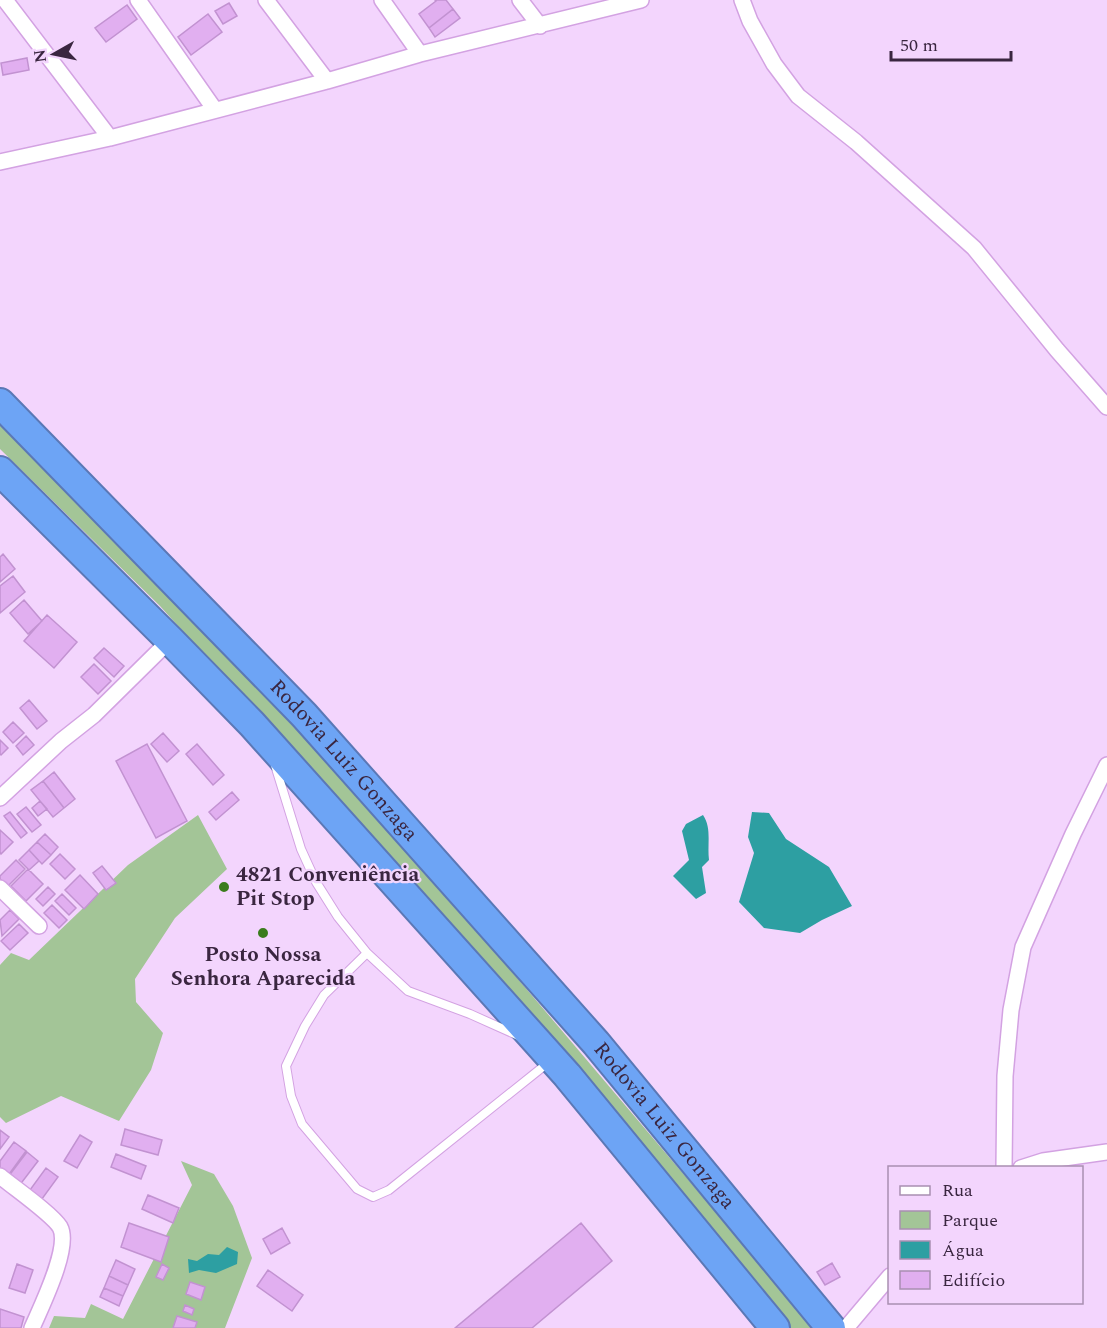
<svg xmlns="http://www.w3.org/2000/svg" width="1107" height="1328" font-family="Spectral,serif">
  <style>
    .green { fill: #a3c597 }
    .water { fill: #2d9fa2 }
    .building { fill: #e1aff0; stroke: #c292d1; stroke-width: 1.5 }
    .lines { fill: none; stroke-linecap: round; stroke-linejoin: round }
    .lane-casing { stroke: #d3a2e2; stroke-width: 10 }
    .street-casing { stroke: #d3a2e2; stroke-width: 18 }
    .highway-casing { stroke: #5b78b6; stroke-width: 32 }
    .lane { stroke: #fff; stroke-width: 8 }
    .street { stroke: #fff; stroke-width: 15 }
    .highway { stroke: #6da4f5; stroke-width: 28 }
    .poi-dot { fill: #3a7c1c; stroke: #f3d5fd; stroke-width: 2 }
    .labels { text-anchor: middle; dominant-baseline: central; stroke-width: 4.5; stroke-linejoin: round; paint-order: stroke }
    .street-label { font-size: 21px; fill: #3a2640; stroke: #f3d5fd }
    .poi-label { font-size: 21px; font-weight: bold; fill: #3a2640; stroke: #f3d5fd; text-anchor: start }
  </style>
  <rect width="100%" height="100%" fill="#f3d5fd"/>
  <path class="green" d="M0,421l379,394 435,513h-25l-125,-155 -193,-224 -311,-343 -160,-157z
    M198,815l29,54 -52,49 -40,61 1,23 27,31 -12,37 -32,51 -58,-25 -55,27 -6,-6v-152l11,-12 18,7 99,-95z
    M181,1161l33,13 19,32 19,52 -27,70h-176l5,-12 31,2 6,-14 32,15 69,-134z"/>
  <path class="water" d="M752,812l17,1 17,26 43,28 23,39 -30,14 -22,13 -36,-5 -25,-26 15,-49 -6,-16z
    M703,815c9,13 4,29 6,45l-7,7 4,26 -10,6 -23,-23 16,-16 -7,-29 4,-7z
    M227,1247l11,5 -1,12 -21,9 -17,-3 -10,3 -1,-14 9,2 11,-7 11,1z"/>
  <path class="building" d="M435,0h11l7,9 -24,19 -10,-14 17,-13z
    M229,3l8,13 -14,8 -8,-13z
    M127,5l10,14 -31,23 -11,-14z
    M453,9l7,9 -25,19 -6,-9z
    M208,14l14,18 -31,23 -13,-18z
    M27,58l2,12 -26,5 -2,-12z
    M3,554l12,15 -15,13v-25z
    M13,576l12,16 -25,21v-27z
    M24,600l18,21 -14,13 -18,-21z
    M47,615l30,27 -23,26 -30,-27z
    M104,648l20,18 -10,11 -20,-19z
    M94,664l17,17 -13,13 -17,-17z
    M29,700l18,21 -10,8 -17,-21z
    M13,722l11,11 -11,10 -10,-11z
    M163,733l16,18 -12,11 -16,-18z
    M26,736l8,9 -11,10 -7,-9z
    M0,740l8,8 -7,7 -1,-1z
    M147,744l40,77 -31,17 -40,-77z
    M197,744l27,31 -11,10 -27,-31z
    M54,772l21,27 -11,9 -21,-27z
    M43,781l21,27 -11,9 -22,-27z
    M232,792l7,8 -23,20 -7,-8z
    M40,801l7,8 -9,7 -6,-8z
    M26,807l15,18 -9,7 -15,-18z
    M10,812l17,21 -6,5 -17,-22z
    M0,830l13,12 -12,12 -1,-2z
    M45,834l13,13 -7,8 -14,-13z
    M37,842l14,13 -9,9 -13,-14z
    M29,850l10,11 -10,9 -10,-10z
    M60,854l15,15 -10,10 -15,-15z
    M16,860l9,9 -17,17 -8,-7v-3z
    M102,866l14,17 -10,7 -13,-17z
    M28,869l15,15 -17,17 -15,-15z
    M80,875l18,19 -14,15 -19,-19z
    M48,887l7,7 -12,12 -7,-7z
    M62,894l14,14 -7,7 -14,-14z
    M52,905l15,15 -8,8 -15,-15z
    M10,910l9,9 -17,17 -2,-16z
    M19,924l9,9 -18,17 -9,-9z
    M125,1129l37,11 -4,15 -37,-10z
    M0,1130l9,7 -9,12z
    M80,1135l12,7 -15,26 -13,-7z
    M14,1142l12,9 -19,26 -7,-6v-10z
    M27,1152l11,9 -19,25 -11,-9z
    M116,1154l30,12 -5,13 -30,-12z
    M46,1168l12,9 -19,26 -12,-9z
    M148,1195l31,13 -6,15 -31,-14z
    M129,1223l40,14 -8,25 -40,-15z
    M581,1223l31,38 -80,67h-77z
    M282,1228l8,15 -19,11 -8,-15z
    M116,1260l19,9 -7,16 -19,-9z
    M832,1263l8,14 -15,8 -8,-13z
    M17,1264l16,6 -8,23 -16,-5z
    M162,1264l7,4 -6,12 -7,-3z
    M268,1270l35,25 -11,16 -35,-25z
    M109,1276l19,9 -5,11 -19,-8z
    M190,1282l15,5 -4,13 -15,-6z
    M104,1288l19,8 -4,10 -19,-9z
    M185,1305l9,4 -2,6 -9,-4z
    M0,1309l24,8 -3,11h-21z
    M177,1316l20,6 -2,6h-22z"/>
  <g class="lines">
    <g class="lane-casing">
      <path id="lane" d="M275,765l26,84 15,33 22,35 29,36 41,38 62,23 49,22
        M367,953l-43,42 -19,31 -19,40 5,30 11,28 55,65 16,8 16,-7 160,-128"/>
    </g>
    <g class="street-casing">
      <path id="street" d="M5,0l105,138
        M138,0l77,110
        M266,0l61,81
        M382,0l38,54
        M520,0l20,26
        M742,0l8,21 24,43 24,32 58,46 118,106 83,102 50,57
        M0,162l110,-24 217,-57 93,-27 221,-54
        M0,798l61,-57 33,-26 76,-75
        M0,888l39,38
        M1004,1168l1,-92 6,-66 12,-63 50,-113 34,-69
        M1021,1168l22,-7 64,-9
        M0,1176c13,11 52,38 60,51 11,20 -19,80 -28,101
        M846,1328l44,-52"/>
    </g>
    <g class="highway-casing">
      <g id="highway">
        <path id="s1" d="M0,403l304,312 292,328 235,285"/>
        <path d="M0,471l170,169 82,84 315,351 208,253"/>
      </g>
    </g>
    <use href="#lane" class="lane"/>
    <use href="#street" class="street"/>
    <use href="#highway" class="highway"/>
  </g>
  <g class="poi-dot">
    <circle cx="224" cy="887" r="6"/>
    <circle cx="263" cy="933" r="6"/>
  </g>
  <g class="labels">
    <g class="street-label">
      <text stroke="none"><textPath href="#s1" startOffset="496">Rodovia Luiz Gonzaga</textPath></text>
      <text stroke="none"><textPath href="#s1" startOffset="982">Rodovia Luiz Gonzaga</textPath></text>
    </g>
    <g class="poi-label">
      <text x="236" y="875">4821 Conveniência<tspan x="236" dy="24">Pit Stop</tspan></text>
      <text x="263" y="955" text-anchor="middle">Posto Nossa<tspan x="263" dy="24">Senhora Aparecida</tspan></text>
    </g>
  </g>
  <rect x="888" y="1166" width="195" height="138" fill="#f3d5fd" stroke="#a98fb1" stroke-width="1.5"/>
  <rect x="900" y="1186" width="30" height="9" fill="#ffffff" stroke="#a98fb1" stroke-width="1.5"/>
  <text x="942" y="1196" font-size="18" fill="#3a2640">Rua</text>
  <rect x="900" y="1211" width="30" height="18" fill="#a3c597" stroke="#a98fb1" stroke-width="1.5"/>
  <text x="942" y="1226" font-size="18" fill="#3a2640">Parque</text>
  <rect x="900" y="1241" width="30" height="18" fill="#2d9fa2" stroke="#a98fb1" stroke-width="1.5"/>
  <text x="942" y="1256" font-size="18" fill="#3a2640">Água</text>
  <rect x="900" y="1271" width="30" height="18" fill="#e1aff0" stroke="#a98fb1" stroke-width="1.5"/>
  <text x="942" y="1286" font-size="18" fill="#3a2640">Edifício</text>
  <g transform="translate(54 54) rotate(261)" stroke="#f3d5fd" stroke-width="4.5" paint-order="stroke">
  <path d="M0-4.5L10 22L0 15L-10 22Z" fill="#3a2640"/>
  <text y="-9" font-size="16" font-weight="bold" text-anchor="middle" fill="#3a2640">N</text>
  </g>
  <path d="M891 51v9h120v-9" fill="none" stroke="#3a2640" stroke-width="3"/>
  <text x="900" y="51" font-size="18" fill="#3a2640" stroke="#f3d5fd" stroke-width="4.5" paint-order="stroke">50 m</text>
</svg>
